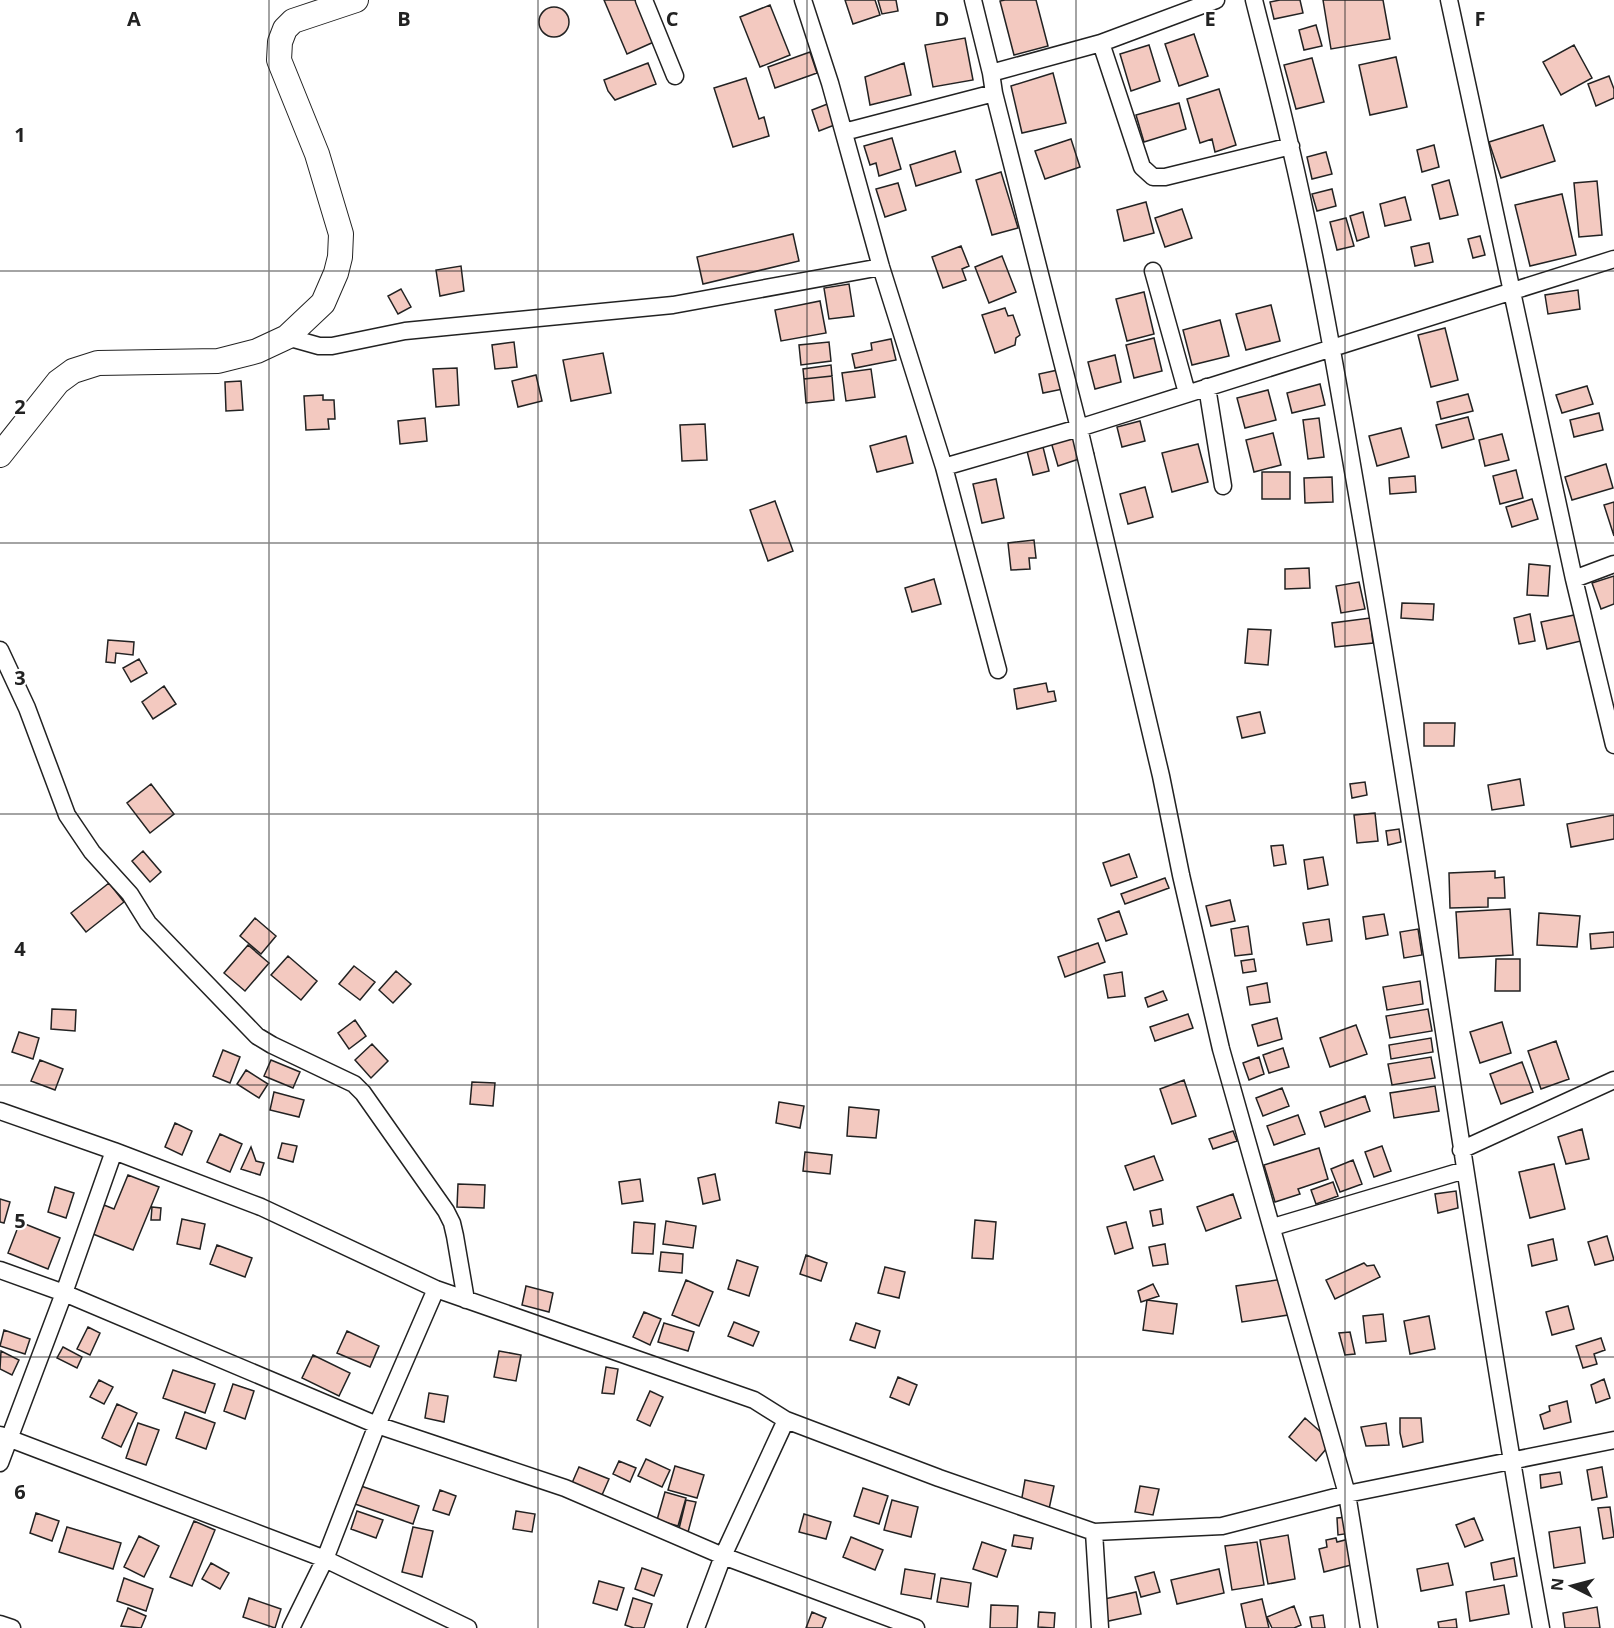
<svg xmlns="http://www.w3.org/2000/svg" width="1614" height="1628" font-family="'Open Sans',sans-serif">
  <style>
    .building { fill: #f3c9c0; stroke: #222; stroke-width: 1.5 }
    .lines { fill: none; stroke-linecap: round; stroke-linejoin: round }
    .street-casing { stroke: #222; stroke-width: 19 }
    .secondary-casing { stroke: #222; stroke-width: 26 }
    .street { stroke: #fff; stroke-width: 16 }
    .secondary { stroke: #fff; stroke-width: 24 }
    .grid { fill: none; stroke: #222; stroke-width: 1.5; stroke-opacity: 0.55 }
    .grid-label { font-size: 20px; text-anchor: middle; font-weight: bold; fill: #222; stroke: #fff; stroke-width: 4.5; stroke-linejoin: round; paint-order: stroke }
  </style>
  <rect width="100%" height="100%" fill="#fff"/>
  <path class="building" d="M604,0h35l17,41 -29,13z
    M845,0h30l5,15 -27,9z
    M878,0h18l2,11 -16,3z
    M1005,0h31l12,46 -34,9 -14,-54z
    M1280,0h20l3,13 -29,6 -4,-17z
    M1323,0h60l7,39 -59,10z
    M770,5l20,50 -30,12 -20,-50z
    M539 22a15 15 0 1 1 30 0a15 15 0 1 1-30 0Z
    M1316,25l6,21 -18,4 -5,-20z
    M1194,34l14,42 -29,10 -14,-42z
    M965,38l8,42 -40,7 -8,-42z
    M1149,45l11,36 -29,10 -11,-37z
    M1574,45l18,33 -31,17 -18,-33z
    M810,52l7,21 -42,15 -7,-21z
    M1396,57l11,50 -37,8 -11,-50z
    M1312,58l12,44 -28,7 -12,-44z
    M648,63l8,21 -41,16 -7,-9 -4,-11z
    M904,63l7,32 -41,10 -5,-28z
    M1053,73l13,50 -44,10 -11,-47z
    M1609,76l5,13v9l-18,8 -8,-22z
    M746,78l13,41 5,-2 5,19 -36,11 -19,-59z
    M1219,89l17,56 -21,7 -3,-13 -12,4 -13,-44z
    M830,103l7,21 -18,7 -7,-21z
    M1179,103l7,26 -42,13 -8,-27z
    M1543,125l12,36 -54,17 -12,-36z
    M892,138l9,31 -22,7 -3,-13 -6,2 -6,-19z
    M1071,139l9,28 -35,12 -10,-28z
    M1434,145l5,22 -17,5 -5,-22z
    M955,151l6,21 -45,14 -6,-21z
    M1326,152l6,22 -20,5 -5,-22z
    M1001,172l17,56 -26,7 -16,-55z
    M1449,180l9,35 -18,4 -8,-34z
    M1597,181l5,54 -23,2 -5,-54z
    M898,183l8,27 -21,7 -9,-28z
    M1332,189l4,17 -19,5 -5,-17z
    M1562,194l14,61 -46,11 -15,-61z
    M1405,197l6,23 -26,6 -5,-22z
    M1146,202l8,31 -30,8 -7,-31z
    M1182,209l10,29 -27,9 -10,-29z
    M1363,212l6,25 -12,4 -7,-25z
    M1346,218l8,28 -17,4 -7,-28z
    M793,234l6,27 -96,23 -6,-27z
    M1480,236l5,19 -12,3 -5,-19z
    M1429,243l4,19 -18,4 -4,-19z
    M961,246l8,20 -7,3 4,11 -23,8 -11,-31z
    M1002,256l14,36 -27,11 -14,-36z
    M461,266l3,25 -24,5 -4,-26z
    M849,284l5,32 -25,3 -5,-31z
    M401,289l10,18 -13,7 -10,-18z
    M1578,290l2,19 -32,5 -3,-19z
    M1144,292l10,42 -27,7 -11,-42z
    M820,301l6,32 -45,8 -6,-31z
    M1271,305l9,36 -34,9 -10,-36z
    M1005,308l3,8 5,-1 7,20 -4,3 -1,7 -20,8 -13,-38z
    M1220,320l9,36 -37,9 -9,-35z
    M1445,328l13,52 -27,7 -13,-52z
    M1154,338l8,33 -28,7 -8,-33z
    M891,339l5,21 -41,8 -3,-14 20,-4 -1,-7z
    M514,342l3,25 -22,2 -3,-24z
    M829,342l2,19 -30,4 -2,-20z
    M603,353l8,40 -40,8 -8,-41z
    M1115,355l6,27 -26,7 -7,-27z
    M831,365l1,11 -28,3 -1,-10z
    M457,368l2,37 -23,2 -3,-38z
    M871,369l4,28 -29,4 -4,-28z
    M1058,370l5,19 -20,4 -4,-19z
    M536,375l6,26 -24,6 -6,-26z
    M832,376l2,24 -28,3 -2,-24z
    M241,381l2,29 -17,1 -1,-29z
    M1320,384l5,21 -33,8 -5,-20z
    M1587,386l6,18 -31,9 -6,-18z
    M1268,390l8,30 -31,8 -8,-30z
    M1468,394l5,17 -32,8 -4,-17z
    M323,395v5h11l1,19h-7l1,10 -23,1 -2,-34z
    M1599,413l4,17 -29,7 -4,-17z
    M1468,417l6,22 -32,9 -6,-23z
    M425,418l2,23 -27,3 -2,-23z
    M1319,418l5,39 -16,2 -5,-39z
    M1140,421l5,20 -23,6 -5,-20z
    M705,424l2,36 -25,1 -2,-36z
    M1401,428l8,29 -32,9 -8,-30z
    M1086,430l8,24 -36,12 -7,-24z
    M1273,433l8,32 -27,7 -8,-32z
    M1502,434l7,26 -24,6 -6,-26z
    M906,436l7,27 -36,9 -7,-26z
    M1198,444l10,38 -36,10 -10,-39z
    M1043,447l6,24 -16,4 -6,-24z
    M1606,464l7,24 -41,12 -7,-23z
    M1516,470l7,28 -23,6 -7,-28z
    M1262,472h28v27h-28z
    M1415,476l1,16 -26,2 -1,-16z
    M1332,477l1,25 -28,1 -1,-25z
    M996,479l8,39 -22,5 -9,-39z
    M1145,487l8,30 -25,7 -8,-30z
    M1532,499l6,20 -26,8 -6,-20z
    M775,501l18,50 -25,10 -18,-51z
    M1614,502v34l-10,-31z
    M1034,540l2,18h-7l1,11 -19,1 -3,-27z
    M1529,564l21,2 -2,30 -21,-1z
    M1309,568l1,20 -25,1v-20z
    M1614,576v28l-13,5 -9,-26z
    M934,579l7,25 -29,8 -7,-24z
    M1359,582l6,27 -24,4 -5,-27z
    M1402,603l32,1 -1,16 -32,-2z
    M1530,614l5,27 -16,3 -5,-26z
    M1579,614l6,26 -38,9 -6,-27z
    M1370,618l3,25 -38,4 -3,-24z
    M1248,629l23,1 -3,35 -23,-2z
    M108,640l26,2 -1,13 -17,-2 -1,10 -9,-1z
    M139,659l8,14 -16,9 -8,-14z
    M1046,683l2,9 6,-1 2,10 -39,8 -3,-20z
    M164,686l12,18 -23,15 -11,-17z
    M1260,712l5,21 -23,5 -5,-21z
    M1424,723h31l-1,23h-30z
    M1520,779l4,26 -32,5 -4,-25z
    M1365,782l2,13 -15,3 -2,-14z
    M151,784l23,30 -24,19 -23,-30z
    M1375,813l3,28 -21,2 -3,-28z
    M1614,815v24l-43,8 -4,-23z
    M1399,829l2,13 -13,3 -2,-14z
    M1283,845l3,19 -12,2 -3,-20z
    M143,851l18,21 -11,10 -18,-21z
    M1129,854l8,23 -26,9 -8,-23z
    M1323,857l5,28 -20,4 -4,-29z
    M1495,871v7l9,-1 1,21h-17v9l-38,1 -1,-35z
    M1165,878l4,10 -44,16 -4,-10z
    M109,883l15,19 -38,30 -15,-19z
    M1230,900l5,21 -24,5 -5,-20z
    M1510,909l3,46 -54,3 -3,-46z
    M1119,911l8,23 -21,7 -8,-22z
    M1539,913l41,3 -3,31 -40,-2z
    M1384,914l4,21 -22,4 -3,-22z
    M255,918l21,18 -15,18 -21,-18z
    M1329,919l3,22 -25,4 -4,-22z
    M1248,926l4,28 -17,2 -4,-27z
    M1418,929l4,26 -18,3 -4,-26z
    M1614,932v15l-23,2 -1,-15z
    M1098,943l7,19 -40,15 -7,-20z
    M248,945l21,18 -24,28 -21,-18z
    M288,956l29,25 -16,19 -30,-25z
    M1254,959l2,12 -13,2 -2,-12z
    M1496,959h24v32h-25z
    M354,966l21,16 -15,18 -21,-16z
    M396,971l15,13 -18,19 -14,-13z
    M1122,972l3,24 -17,2 -4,-23z
    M1420,981l3,23 -36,6 -4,-23z
    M1267,983l3,19 -20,3 -3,-18z
    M1163,991l4,9 -19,7 -3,-9z
    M52,1009l24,1 -1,21 -24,-2z
    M1428,1009l4,22 -42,7 -4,-22z
    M1188,1014l5,14 -38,13 -5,-14z
    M1277,1018l5,21 -24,7 -6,-21z
    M355,1020l11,16 -17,13 -11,-16z
    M1502,1022l9,31 -31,10 -10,-31z
    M1356,1025l11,29 -37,13 -10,-29z
    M19,1032l20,6 -6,21 -21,-7z
    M1431,1038l2,14 -42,7 -2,-14z
    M1556,1041l13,38 -28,10 -13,-38z
    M372,1044l16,17 -17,17 -16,-18z
    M1283,1048l6,19 -20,6 -6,-18z
    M223,1050l17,7 -10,26 -17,-7z
    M1259,1057l5,17 -15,6 -6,-17z
    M1431,1057l4,21 -43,7 -4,-21z
    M40,1060l23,9 -8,21 -24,-9z
    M271,1060l29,12 -7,16 -29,-12z
    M1522,1062l11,30 -32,12 -11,-30z
    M246,1070l22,14 -9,14 -22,-14z
    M1184,1080l12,36 -24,8 -12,-35z
    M472,1082l23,1 -2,23 -23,-2z
    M1435,1086l4,25 -45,7 -4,-25z
    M1282,1088l7,18 -26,10 -7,-18z
    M274,1092l30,8 -5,17 -29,-7z
    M1365,1096l5,15 -45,16 -5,-15z
    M779,1102l25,4 -4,22 -24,-5z
    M849,1107l30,3 -3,28 -29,-2z
    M1298,1115l7,19 -31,11 -7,-19z
    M175,1123l17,8 -10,24 -17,-8z
    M1582,1129l7,30 -23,5 -8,-27z
    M1233,1131l4,10 -24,8 -4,-10z
    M220,1134l22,10 -12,28 -23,-10z
    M282,1143l15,3 -4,16 -15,-4z
    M1382,1146l9,25 -17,6 -9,-25z
    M251,1147l5,14 8,2 -4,12 -19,-6z
    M1319,1148l9,31 -30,10 2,5 -25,8 -11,-37z
    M805,1152l27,3 -2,19 -27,-3z
    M1154,1156l9,24 -29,10 -9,-24z
    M1353,1160l9,24 -22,8 -9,-23z
    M1554,1164l11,45 -35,9 -11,-46z
    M715,1174l5,26 -17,4 -5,-26z
    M128,1175l31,12 -26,63 -40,-16 11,-29 10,4z
    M640,1179l3,22 -21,3 -3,-22z
    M1333,1182l5,14 -22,8 -5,-14z
    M458,1184l27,1 -1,23 -27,-1z
    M55,1187l19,6 -8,25 -18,-6z
    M1456,1191l2,17 -20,5 -3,-19z
    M1233,1194l8,24 -35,13 -9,-24z
    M0,1199l10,3 -6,21 -4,-1z
    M152,1207l9,1 -1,12h-9z
    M1161,1209l2,15 -10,2 -3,-15z
    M182,1219l23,5 -5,25 -23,-5z
    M975,1220l21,2 -3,37 -21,-1z
    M666,1221l30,5 -3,22 -30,-4z
    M20,1222l40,16 -12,31 -40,-16z
    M634,1222l21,2 -2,30 -21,-1z
    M1126,1222l7,26 -18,6 -8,-27z
    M1607,1236l7,24 -19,5 -7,-23z
    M1553,1239l4,21 -25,6 -4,-21z
    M1165,1244l3,20 -15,2 -4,-19z
    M217,1245l35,13 -7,19 -35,-13z
    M661,1252l22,2 -1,19 -23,-2z
    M806,1255l21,8 -6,18 -21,-7z
    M737,1260l21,7 -9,29 -21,-7z
    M1364,1263l3,3 7,-1 6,12 -45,22 -9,-19z
    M885,1267l20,5 -6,26 -21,-5z
    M1283,1279l5,36 -46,7 -6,-36z
    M686,1280l27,12 -14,34 -27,-11z
    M1153,1284l6,12 -18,6 -3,-11z
    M526,1286l27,7 -4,19 -27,-7z
    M1147,1300l30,4 -4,30 -30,-4z
    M1568,1306l6,23 -22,6 -6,-23z
    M644,1312l17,7 -11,26 -17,-8z
    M1383,1314l3,27 -20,2 -3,-27z
    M1429,1316l6,33 -25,5 -6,-33z
    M734,1322l25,10 -6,14 -25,-10z
    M664,1323l30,9 -6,19 -30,-9z
    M856,1323l24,8 -5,17 -25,-8z
    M88,1327l12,6 -10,22 -13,-6z
    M4,1330l26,9 -5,15 -25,-8z
    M347,1331l32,15 -9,21 -33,-14z
    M1350,1332l5,22 -10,1 -6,-22z
    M1601,1338l4,12 -11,4 3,10 -14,4 -7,-22z
    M63,1347l19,10 -5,11 -20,-10z
    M1,1351l18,9 -7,15 -12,-6z
    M499,1351l22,4 -5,26 -22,-4z
    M313,1355l37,18 -11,23 -37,-18z
    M606,1367l12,2 -4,25 -12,-1z
    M173,1370l42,14 -10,29 -42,-15z
    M898,1377l19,8 -8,20 -19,-8z
    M1604,1379l6,19 -14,5 -5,-18z
    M99,1380l14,7 -9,17 -14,-7z
    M233,1384l21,7 -9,28 -21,-8z
    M650,1391l13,6 -13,29 -13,-6z
    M429,1393l19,3 -4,26 -19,-4z
    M1567,1401l4,21 -27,7 -4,-14 10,-4 -1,-5z
    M117,1404l20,9 -16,34 -19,-9z
    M185,1412l30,11 -9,26 -30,-11z
    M1305,1418l27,24 -16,19 -27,-24z
    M1400,1418h21l2,24 -20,5 -3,-14z
    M138,1423l21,7 -13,35 -20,-7z
    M1386,1423l3,22 -23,1 -5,-19z
    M646,1459l24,11 -8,17 -24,-11z
    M619,1461l17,7 -6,14 -17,-8z
    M675,1466l29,9 -7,23 -29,-8z
    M579,1467l30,12 -7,16 -30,-12z
    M1602,1467l5,30 -15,3 -5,-30z
    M1560,1472l2,12 -21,4 -1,-13z
    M1025,1480l29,6 -5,23 -28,-6z
    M361,1486l58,20 -6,18 -58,-20z
    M1140,1486l19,3 -6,26 -18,-3z
    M863,1488l25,8 -9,28 -25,-8z
    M440,1490l16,6 -7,19 -16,-5z
    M665,1492l21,6 -8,28 -21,-6z
    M686,1500l10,2 -9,34 -9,-3z
    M892,1500l26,7 -7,30 -27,-7z
    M1610,1507l4,30 -11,2 -5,-31z
    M357,1511l26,9 -7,18 -25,-9z
    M516,1511l19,3 -3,18 -19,-3z
    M36,1513l23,8 -7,20 -22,-8z
    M804,1514l27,8 -5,17 -27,-7z
    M1348,1517l3,16 -13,2 -1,-17z
    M1474,1518l9,22 -18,7 -9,-22z
    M194,1521l21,9 -23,56 -22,-9z
    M67,1527l54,16 -8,26 -54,-17z
    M413,1527l20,4 -11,46 -20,-5z
    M1580,1527l5,36 -31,5 -5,-36z
    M1014,1535l19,3 -2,11 -19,-3z
    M1288,1535l7,44 -27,5 -8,-44z
    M139,1536l20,10 -15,31 -20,-10z
    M851,1537l32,13 -8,20 -32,-13z
    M1336,1538l1,4 12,-3 6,25 -31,8 -5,-23 8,-2 -1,-7z
    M982,1542l24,8 -9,27 -24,-8z
    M1257,1542l7,43 -32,5 -7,-44z
    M1514,1558l3,18 -23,4 -3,-17z
    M211,1563l18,10 -9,16 -18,-10z
    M1448,1563l5,22 -32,6 -4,-22z
    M642,1568l20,7 -8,21 -19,-7z
    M905,1569l30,5 -4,25 -30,-5z
    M1219,1569l5,24 -47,11 -6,-24z
    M1154,1572l6,20 -19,5 -6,-20z
    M124,1578l29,11 -7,22 -29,-10z
    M941,1578l30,5 -3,24 -31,-5z
    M599,1581l25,7 -7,22 -24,-7z
    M1504,1585l5,29 -39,7 -4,-29z
    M1136,1592l5,22 -37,8 -4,-22z
    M249,1598l32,11 -6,19 -32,-11z
    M633,1598l19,6 -8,24h-10l-9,-3z
    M1262,1599l7,29h-23l-5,-24z
    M991,1605l27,1 -1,22h-27z
    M1294,1606l7,19 -7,3h-22l-5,-11z
    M1597,1607l3,21h-35l-2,-15z
    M128,1608l18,8 -5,12 -20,-2z
    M812,1612l14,6 -4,10h-16z
    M1039,1612l16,1 -1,15 -16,-1z
    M1323,1615l2,13h-13l-2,-11z
    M1456,1619l1,9h-18l-1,-6z"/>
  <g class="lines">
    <g class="street-casing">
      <path id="street" d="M644,0l31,76
        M803,0l27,83 51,184 63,200 54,203
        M973,0l18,73 3,20 85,335 82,348 20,99 40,174 126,445 22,134
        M1254,0c12,48 25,96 36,145 30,127 51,256 73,384 64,365 112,734 178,1099
        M1449,0l125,579 40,166
        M1101,43l41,124 11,10h12l126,-31
        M991,73l110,-30 115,-43
        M844,132l150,-39
        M1153,271l34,122
        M287,337l32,9h13l73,-15 268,-26 208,-38
        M1207,387l16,99
        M944,467l135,-39 535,-169
        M1574,579l40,-15
        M0,650l27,58 40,107 25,37 38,42 18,29 109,113 15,9 82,39 9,9 83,118 6,12 3,13 11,64
        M0,1111l114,40 147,56 175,82 318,111 32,20 153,58 155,54 128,-6 125,-32 267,-54
        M1461,1150l153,-70
        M1273,1227l192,-57
        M0,1270l64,23 313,132 188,63 158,68 193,72
        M0,1435l325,124 143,69
        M0,1463l64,-170 50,-142
        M1094,1532l6,96
        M0,1624l12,4
        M291,1628l34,-69 52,-134 59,-136
        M696,1628l27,-72 63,-136"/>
    </g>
    <g class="secondary-casing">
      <path id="secondary" d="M0,455l58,-73 15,-11 25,-8 120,-2 39,-10 30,-14 36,-34 13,-30 4,-16 1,-23 -24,-80 -38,-94 1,-18 5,-13 8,-8 63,-21"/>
    </g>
    <use href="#street" class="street"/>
    <use href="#secondary" class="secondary"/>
  </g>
  <path class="grid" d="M269,0v1628M538,0v1628M807,0v1628M1076,0v1628M1345,0v1628M0,271h1614M0,543h1614M0,814h1614M0,1085h1614M0,1357h1614"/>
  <g class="grid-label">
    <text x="134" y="26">A</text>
    <text x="404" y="26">B</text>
    <text x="672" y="26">C</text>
    <text x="942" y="26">D</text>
    <text x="1210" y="26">E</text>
    <text x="1480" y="26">F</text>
    <text x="20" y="142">1</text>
    <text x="20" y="414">2</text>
    <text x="20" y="685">3</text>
    <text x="20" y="956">4</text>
    <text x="20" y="1228">5</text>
    <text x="20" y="1499">6</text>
  </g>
  <g transform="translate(1572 1586) rotate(276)" stroke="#ffffff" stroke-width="4.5" paint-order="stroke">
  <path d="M0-4.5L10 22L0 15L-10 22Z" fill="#222222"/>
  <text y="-9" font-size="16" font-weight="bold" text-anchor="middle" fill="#222222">N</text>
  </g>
</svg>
